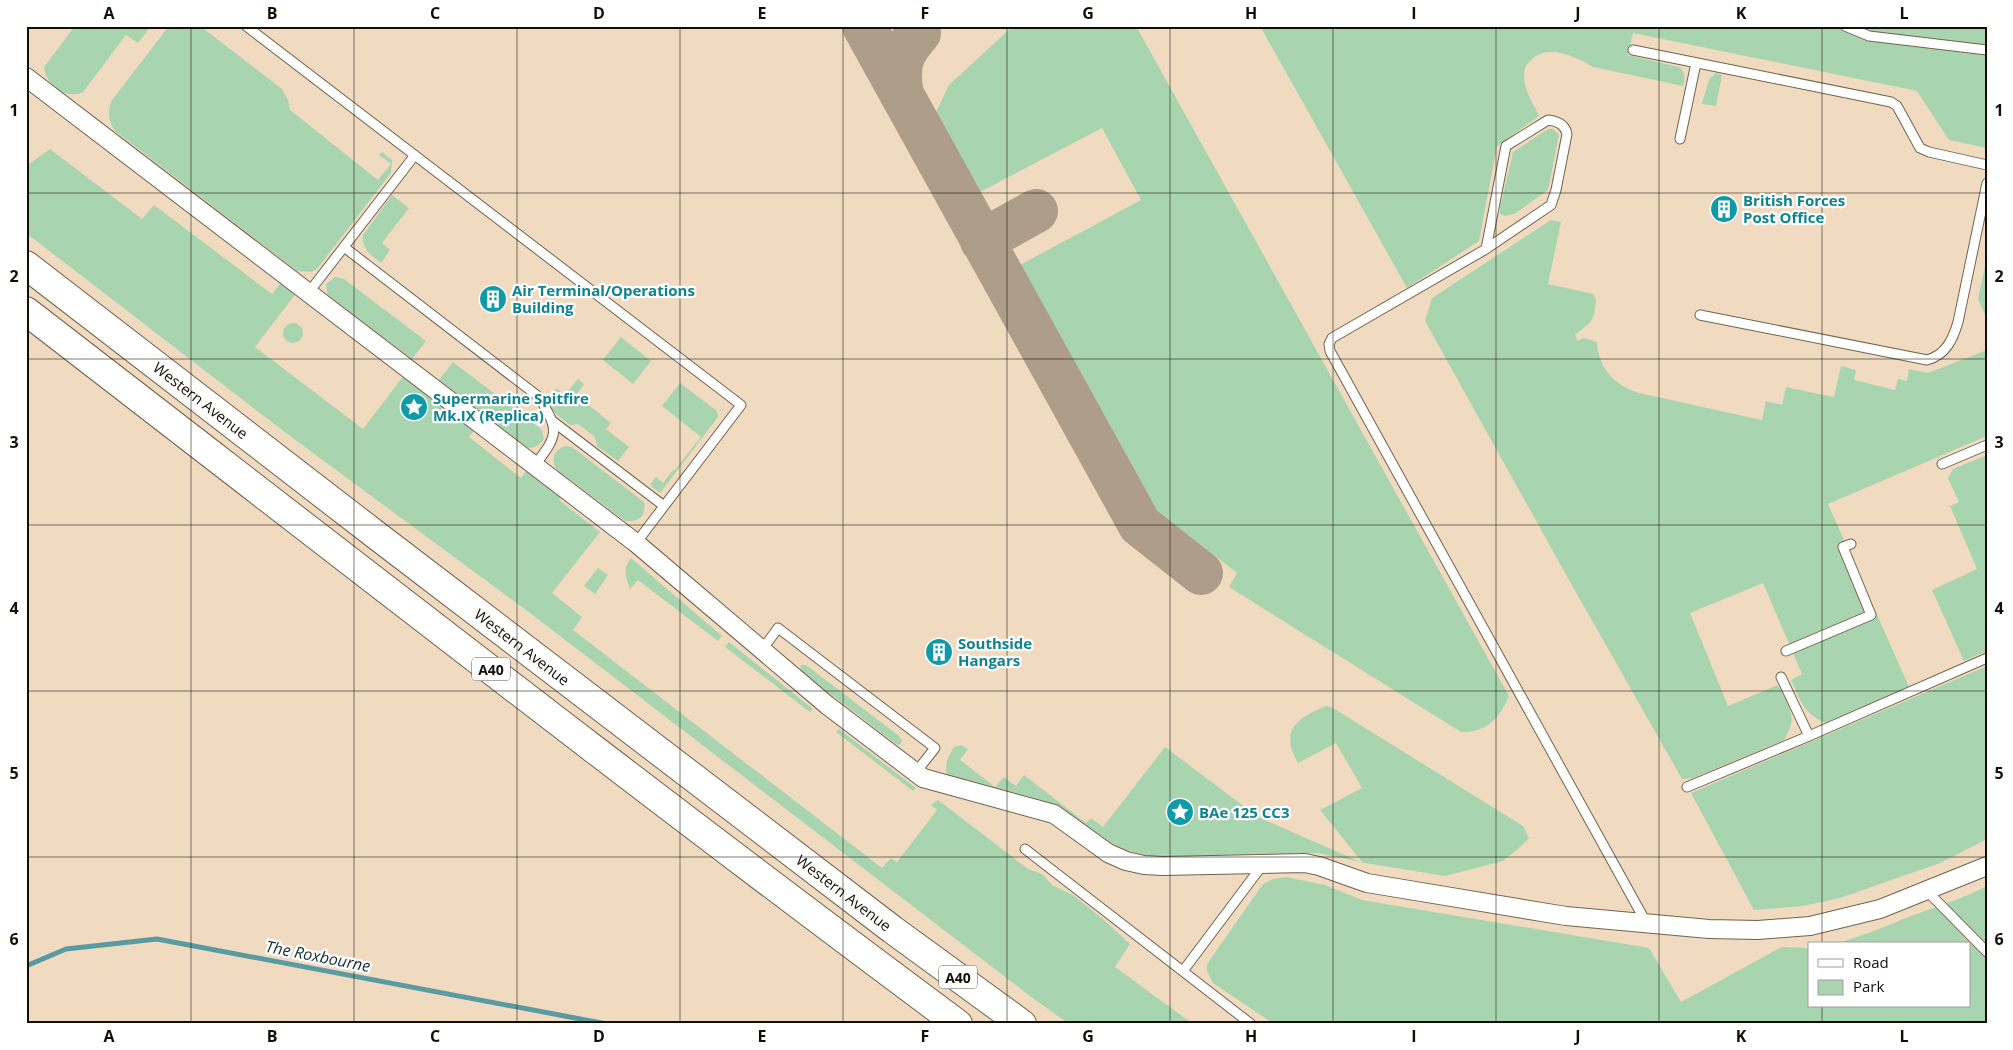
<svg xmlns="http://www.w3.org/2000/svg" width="2013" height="1050" font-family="'Open Sans',sans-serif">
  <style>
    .green { fill: #a9d4b0 }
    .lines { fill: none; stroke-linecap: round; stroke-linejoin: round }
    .stream { stroke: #5a9ba1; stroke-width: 5 }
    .taxiway { stroke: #ae9e89; stroke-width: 44 }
    .lane-casing { stroke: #74624a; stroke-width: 11 }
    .street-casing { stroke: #74624a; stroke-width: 20 }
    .highway-casing { stroke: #74624a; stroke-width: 30 }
    .lane { stroke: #fff; stroke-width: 9 }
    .street { stroke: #fff; stroke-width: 18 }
    .highway { stroke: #fff; stroke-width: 28 }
    .grid { fill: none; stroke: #150e06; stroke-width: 1; stroke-opacity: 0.55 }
    .labels { text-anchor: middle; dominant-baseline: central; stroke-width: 4.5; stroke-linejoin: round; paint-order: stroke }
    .shield { fill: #fff; stroke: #5b5651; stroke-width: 1 }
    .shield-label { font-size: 14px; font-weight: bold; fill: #150e06 }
    .culture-label { font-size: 15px; font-weight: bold; fill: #0d838f; stroke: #fff; text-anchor: start }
    .street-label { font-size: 15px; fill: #150e06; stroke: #fff }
    .water-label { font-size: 16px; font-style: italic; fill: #0e3032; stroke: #fff }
    .neatline { fill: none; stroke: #150e06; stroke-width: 2 }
    .grid-label { font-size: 16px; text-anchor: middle; font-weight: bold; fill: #150e06 }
  </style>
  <rect width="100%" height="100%" fill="#f0dbc1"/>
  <path class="green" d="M75,26h76l-13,17 -12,-8 -43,57c-18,8 -37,-7 -39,-25z
    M169,26h31l82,63 6,11 2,10 88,70 13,-16 -12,-9 3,-3 10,8 -1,13 -74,96 -6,3 -14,-1 -182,-140c-7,-10 -8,-20 -3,-31z
    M1013,26h123l373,670c-9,22 -23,37 -48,36l-232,-145 8,-14 -83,-65 -134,-243 121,-65 -39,-72 -122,64 -44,-80 13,-27z
    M1260,26h727v122l-38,-8 -32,-49 -284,-58 -5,22 51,12c7,5 6,11 4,19l-90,-19c-17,-11 -48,-25 -64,-5 -4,4 -5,8 -5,14 0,14 9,27 15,40l-42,30 -18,95 -72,47z
    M1716,73l6,2 -6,31 -14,-2 7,-25z
    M1548,129h5l6,6 -11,55 -34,24 -9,2 -5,-2v-6l13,-56z
    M50,149l92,70 12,-14 118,89 11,-14 14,12 -42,55 108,82 42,-55 71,54 -7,9 52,41 8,-10 34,26 -4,6 41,32 -48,61 30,24 -9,13 309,238 9,-10 6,4 40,-52 -6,-5 7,-5 90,69 14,5 10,11 21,10 31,25 26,24 -15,23 78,57h-124l-39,-28 -500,-383 -244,-180 -260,-200v-67z
    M392,195l17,13 -27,35 8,7 -9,13c-10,-8 -20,-14 -18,-28z
    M1551,220l10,2 -13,62 45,10 3,5c-2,24 -4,22 -21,36l3,6 5,-3 14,4c2,27 17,43 42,51l123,27 4,-19 16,4 4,-18 48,10 7,-31 15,4 -2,10 41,10 3,-11 9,2 2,-12 19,4 59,-23v86l-159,68 81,183 -84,36c-22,-10 -24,-22 -34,-43l11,-6 -39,-91 -73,30 38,93 50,-21c11,24 21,30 6,55l-91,38 -11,1 -113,-199 -144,-259 7,-23z
    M1987,257v62l-9,-20z
    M335,277l9,2 82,62 -14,18 -81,-61 -4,-5 -1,-9z
    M283 333a10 10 0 1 1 20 0a10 10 0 1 1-20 0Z
    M621,337l30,24 -18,23 -30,-24z
    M453,362l88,67 3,9c-4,7 -8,10 -16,10l-89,-68z
    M578,379l6,5 -8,11 35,28 -5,6 23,18 -11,14 -21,-15 -2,-9 -17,-13 -8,1c-16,-12 -24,-16 -14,-37l9,7z
    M680,383l37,28 1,6 -58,76 -10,-8 6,-8 7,6 10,-13 1,1 27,-34 -39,-31z
    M566,446l6,1 72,55c3,15 -6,20 -19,19l-69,-52c-5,-10 -2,-20 10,-23z
    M1987,455v196l-23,10 -32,-71 45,-21 -27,-63 9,-4 -11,-24 5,-9z
    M631,558l91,78 -4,5 -80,-61 -8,9c-4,-12 -8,-19 1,-31z
    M598,568l10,7 -13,19 -11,-8z
    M729,642l84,67 -3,3 -85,-65z
    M801,665h5l93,71 3,5 -2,4 -4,-1 -94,-72 -2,-3z
    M1987,666v173l-47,24 -100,35 -37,8 -49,4 -63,-117z
    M1326,706l7,2 190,118 6,12 -10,10 -16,13 -58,15 -80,-13 -47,-10 -165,4 -27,-7 -15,-7 -52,-36 -108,-29 -4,-3c-3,-11 1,-18 7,-28l7,-2 7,4 -8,11 35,27 9,-10 12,9 8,-11 62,48 5,-5 12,9 62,-80 93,70 105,46 -43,-53 42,-22 -26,-45 -38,20c-19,-33 -1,-45 28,-57z
    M839,729l77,59 -3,3 -77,-59z
    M1285,877l40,8 37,15 287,48 32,54 101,-55 27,1v58h160v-62h-136c24,-6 47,-15 70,-25 28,-11 57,-19 84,-33v138h-713l-61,-41 -6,-12v-7l56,-80 10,-5z"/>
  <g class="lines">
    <path class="stream" d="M26,966l40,-17 91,-10 450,85"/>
    <path class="taxiway" d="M864,26l276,499 61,48
      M902,95c-5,-28 -2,-41 17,-62
      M982,241l54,-30"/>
    <g class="lane-casing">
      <path id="lane" d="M246,26l495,379 -105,138
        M1845,26l24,10 118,14
        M1633,50l258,52 6,4 23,42 9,4 58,13
        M1680,139l16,-76
        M344,247l195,150c21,34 19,38 -4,68
        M1486,249l65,-44 5,-15 11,-56c-2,-10 -10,-13 -19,-14l-42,26 -20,103 -154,89 -3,6 1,7 317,573
        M309,292l106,-137
        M1700,315l227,45c19,-5 26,-21 31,-38l29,-139
        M551,420l113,86
        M1942,464l45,-19
        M762,650l16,-22 157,120 -19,24
        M1786,651l85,-36 -28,-68 8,-3
        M1781,677l28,59
        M1687,787l122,-51 178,-78
        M1025,849l226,175
        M1926,890l61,62
        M1183,971l81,-108"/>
    </g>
    <g class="street-casing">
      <path id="street" d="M26,77l610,466 191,162 96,73 131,36 54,39 18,8 18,4 19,1 142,-3 14,3 48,17 199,33 143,13 49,1 52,-4 70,-17 107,-43"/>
    </g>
    <g class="highway-casing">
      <g id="highway">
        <path id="s1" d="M26,265l350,270 517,395 129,94"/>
        <path d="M26,311c310,239 618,480 932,713"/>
      </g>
    </g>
    <use href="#lane" class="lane"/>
    <use href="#street" class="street"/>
    <use href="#highway" class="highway"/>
  </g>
  <path class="grid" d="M191,26v998M354,26v998M517,26v998M680,26v998M843,26v998M1007,26v998M1170,26v998M1333,26v998M1496,26v998M1659,26v998M1822,26v918M26,193h1961M26,359h1961M26,525h1961M26,691h1961M26,857h1961M1822,1006v18"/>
  <defs>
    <g id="building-disc" transform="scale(1.4375)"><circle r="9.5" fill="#0f9aa8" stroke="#fff"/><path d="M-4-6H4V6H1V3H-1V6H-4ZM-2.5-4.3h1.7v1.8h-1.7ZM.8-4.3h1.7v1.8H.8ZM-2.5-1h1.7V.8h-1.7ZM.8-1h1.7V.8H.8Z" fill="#fff"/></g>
    <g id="sight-disc" transform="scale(1.4375)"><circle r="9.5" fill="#0f9aa8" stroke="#fff"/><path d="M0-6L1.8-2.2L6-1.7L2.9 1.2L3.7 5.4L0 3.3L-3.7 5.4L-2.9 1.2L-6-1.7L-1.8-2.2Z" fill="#fff"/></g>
  </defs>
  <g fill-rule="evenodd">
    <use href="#building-disc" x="1724" y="209"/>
    <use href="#building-disc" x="493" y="299"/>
    <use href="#sight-disc" x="414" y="407"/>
    <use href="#building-disc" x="939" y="652"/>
    <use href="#sight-disc" x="1180" y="812"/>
  </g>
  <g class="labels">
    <g class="shield">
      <rect x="472" y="657.5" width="38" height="23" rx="4"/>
      <rect x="939" y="965.5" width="38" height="23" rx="4"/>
    </g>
    <g class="shield-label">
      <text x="491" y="669">A40</text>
      <text x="958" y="977">A40</text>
    </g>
    <g class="culture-label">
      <text x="1743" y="200">British Forces<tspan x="1743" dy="17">Post Office</tspan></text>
      <text x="512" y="290">Air Terminal/Operations<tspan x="512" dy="17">Building</tspan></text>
      <text x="433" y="398">Supermarine Spitfire<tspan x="433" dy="17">Mk.IX (Replica)</tspan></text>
      <text x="958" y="643">Southside<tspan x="958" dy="17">Hangars</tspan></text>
      <text x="1199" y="812">BAe 125 CC3</text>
    </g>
    <g class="street-label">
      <text stroke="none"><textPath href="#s1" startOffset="221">Western Avenue</textPath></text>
      <text stroke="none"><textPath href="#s1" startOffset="626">Western Avenue</textPath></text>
      <text stroke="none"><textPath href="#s1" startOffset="1031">Western Avenue</textPath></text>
    </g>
    <g class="water-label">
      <text transform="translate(318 956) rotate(11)">The Roxbourne</text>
    </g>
  </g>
  <rect width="2013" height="1050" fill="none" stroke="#ffffff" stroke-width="55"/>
  <rect x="1808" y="942" width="162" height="65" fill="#ffffff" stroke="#a19f9b"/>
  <rect x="1818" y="959" width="25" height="8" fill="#ffffff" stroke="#a19f9b"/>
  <text x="1853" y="968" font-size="15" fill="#150e06">Road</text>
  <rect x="1818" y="980" width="25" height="15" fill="#a9d4b0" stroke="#a19f9b"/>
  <text x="1853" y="992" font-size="15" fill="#150e06">Park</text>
  <rect x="28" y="28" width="1958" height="994" class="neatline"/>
  <g class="grid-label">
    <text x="109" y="19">A</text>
    <text x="272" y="19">B</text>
    <text x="435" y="19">C</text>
    <text x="599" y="19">D</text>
    <text x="762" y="19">E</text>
    <text x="925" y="19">F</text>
    <text x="1088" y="19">G</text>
    <text x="1251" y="19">H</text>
    <text x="1414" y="19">I</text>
    <text x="1578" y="19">J</text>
    <text x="1741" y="19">K</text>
    <text x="1904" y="19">L</text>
    <text x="14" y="116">1</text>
    <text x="1999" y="116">1</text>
    <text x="14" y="282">2</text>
    <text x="1999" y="282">2</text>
    <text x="14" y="448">3</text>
    <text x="1999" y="448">3</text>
    <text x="14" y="614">4</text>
    <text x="1999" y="614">4</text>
    <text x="14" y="779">5</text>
    <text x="1999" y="779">5</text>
    <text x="14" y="945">6</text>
    <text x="1999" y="945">6</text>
    <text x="109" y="1042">A</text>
    <text x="272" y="1042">B</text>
    <text x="435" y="1042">C</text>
    <text x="599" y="1042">D</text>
    <text x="762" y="1042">E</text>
    <text x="925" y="1042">F</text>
    <text x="1088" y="1042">G</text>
    <text x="1251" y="1042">H</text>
    <text x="1414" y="1042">I</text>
    <text x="1578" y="1042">J</text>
    <text x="1741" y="1042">K</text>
    <text x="1904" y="1042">L</text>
  </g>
</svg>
